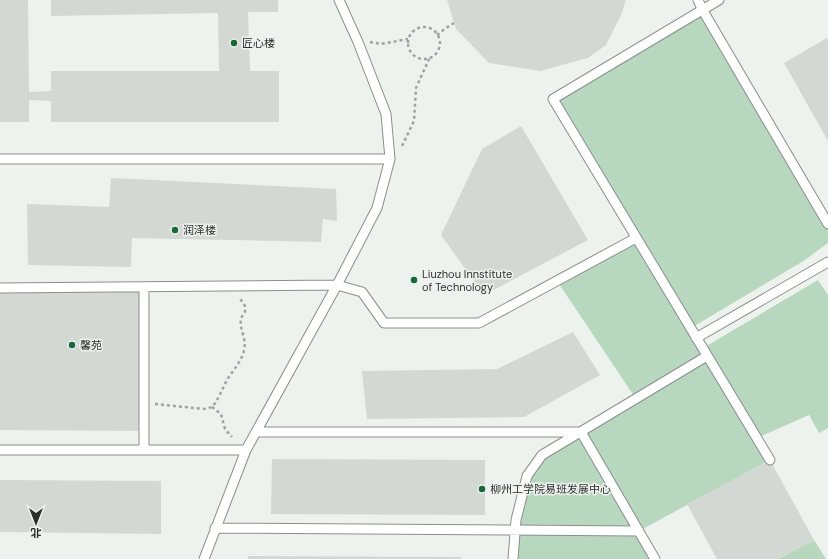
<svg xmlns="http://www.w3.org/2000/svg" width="828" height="559" font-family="'DM Sans','Noto Sans SC',sans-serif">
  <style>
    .green { fill: #b7d8bf }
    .building { fill: #d4d8d5 }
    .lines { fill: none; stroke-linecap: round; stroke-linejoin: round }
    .lane-casing { stroke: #8b8f8c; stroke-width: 11 }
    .path { stroke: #9fa2a0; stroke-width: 2.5; stroke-dasharray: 3 3; stroke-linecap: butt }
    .lane { stroke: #fff; stroke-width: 9 }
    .poi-dot { fill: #17693a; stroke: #eef2ef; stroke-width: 1.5 }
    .labels { text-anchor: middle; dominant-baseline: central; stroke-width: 3; stroke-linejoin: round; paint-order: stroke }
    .poi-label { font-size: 11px; fill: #2d2f2e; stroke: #eef2ef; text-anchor: start }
  </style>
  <rect width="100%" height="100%" fill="#eef2ef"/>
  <path class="green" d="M702,9l126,215v19l-23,17 -114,68 12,20 115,-68 10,15v133l-9,5 -10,-18 -52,23 13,22 -131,71 16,28h-142l14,-83 15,-21 94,-56 -79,-118 79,-43 -83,-139z
    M814,540l12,19h-48z"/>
  <path class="building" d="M0,0h28l1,92 22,-1v-20h168l-1,-58 -167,3v-16h227v12h-30l2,59h29v51h-228v-21l-22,-1v22h-29z
    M447,0h179l-5,15 -15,30 -18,13 -48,13 -51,-8 -33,-34z
    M827,38l1,2v101l-44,-78z
    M521,126l67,114 -104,55 -43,-60 41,-86z
    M111,178l225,11 1,32 -14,-2 -2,23 -189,-4 -1,29 -103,-2 -1,-61 82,3z
    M144,287v144l-144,-1v-142z
    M573,332l27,43 -76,42 -157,2 -5,-48 135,-2z
    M272,459l213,1v55l-214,-1z
    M770,460l44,80 -36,19h-61l-30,-55z
    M0,480l161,1v53l-161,-2z
    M248,556l213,1v2h-213z"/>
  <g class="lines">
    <g class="lane-casing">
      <path id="lane" d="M698,0l4,9 126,215
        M719,0l-166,99 217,361
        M0,159h390
        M144,287v163
        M0,288l337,-3 25,7 22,31h95l157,-85
        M696,338l132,-76
        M256,432h325l74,127
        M0,450h246
        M215,528l424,3
        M204,559l42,-109 91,-165 40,-77 13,-49 -4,-45 -28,-72 -19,-42
        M513,559l3,-39 11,-44 15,-21 165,-99"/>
    </g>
    <path class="path" d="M408 43a16 16 0 1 1 32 0a16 16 0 1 1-32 0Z
      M437,35l9,-7 8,-5
      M370,42l11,2 27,-5
      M402,146l12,-25 2,-33 14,-31
      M155,404l49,5 8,-2c7,-8 10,-18 15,-27 6,-10 15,-19 17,-30 4,-14 -10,-26 1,-38v-6l-6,-9
      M212,407l9,7 4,15 7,8"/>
    <use href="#lane" class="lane"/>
  </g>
  <g class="poi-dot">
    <circle cx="234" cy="43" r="4"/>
    <circle cx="175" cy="230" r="4"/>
    <circle cx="414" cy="280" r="4"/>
    <circle cx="72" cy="345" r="4"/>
    <circle cx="482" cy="489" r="4"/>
  </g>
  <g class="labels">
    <g class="poi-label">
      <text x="242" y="43">匠心楼</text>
      <text x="183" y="230">润泽楼</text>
      <text x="422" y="274">Liuzhou Innstitute<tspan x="422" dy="13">of Technology</tspan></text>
      <text x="80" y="345">馨苑</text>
      <text x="490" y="489">柳州工学院易班发展中心</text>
    </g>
  </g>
  <g transform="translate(36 523) rotate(180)" stroke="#eef2ef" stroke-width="3" paint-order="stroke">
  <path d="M0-3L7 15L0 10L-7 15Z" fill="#2d2f2e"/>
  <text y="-6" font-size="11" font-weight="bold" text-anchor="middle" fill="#2d2f2e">北</text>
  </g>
</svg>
